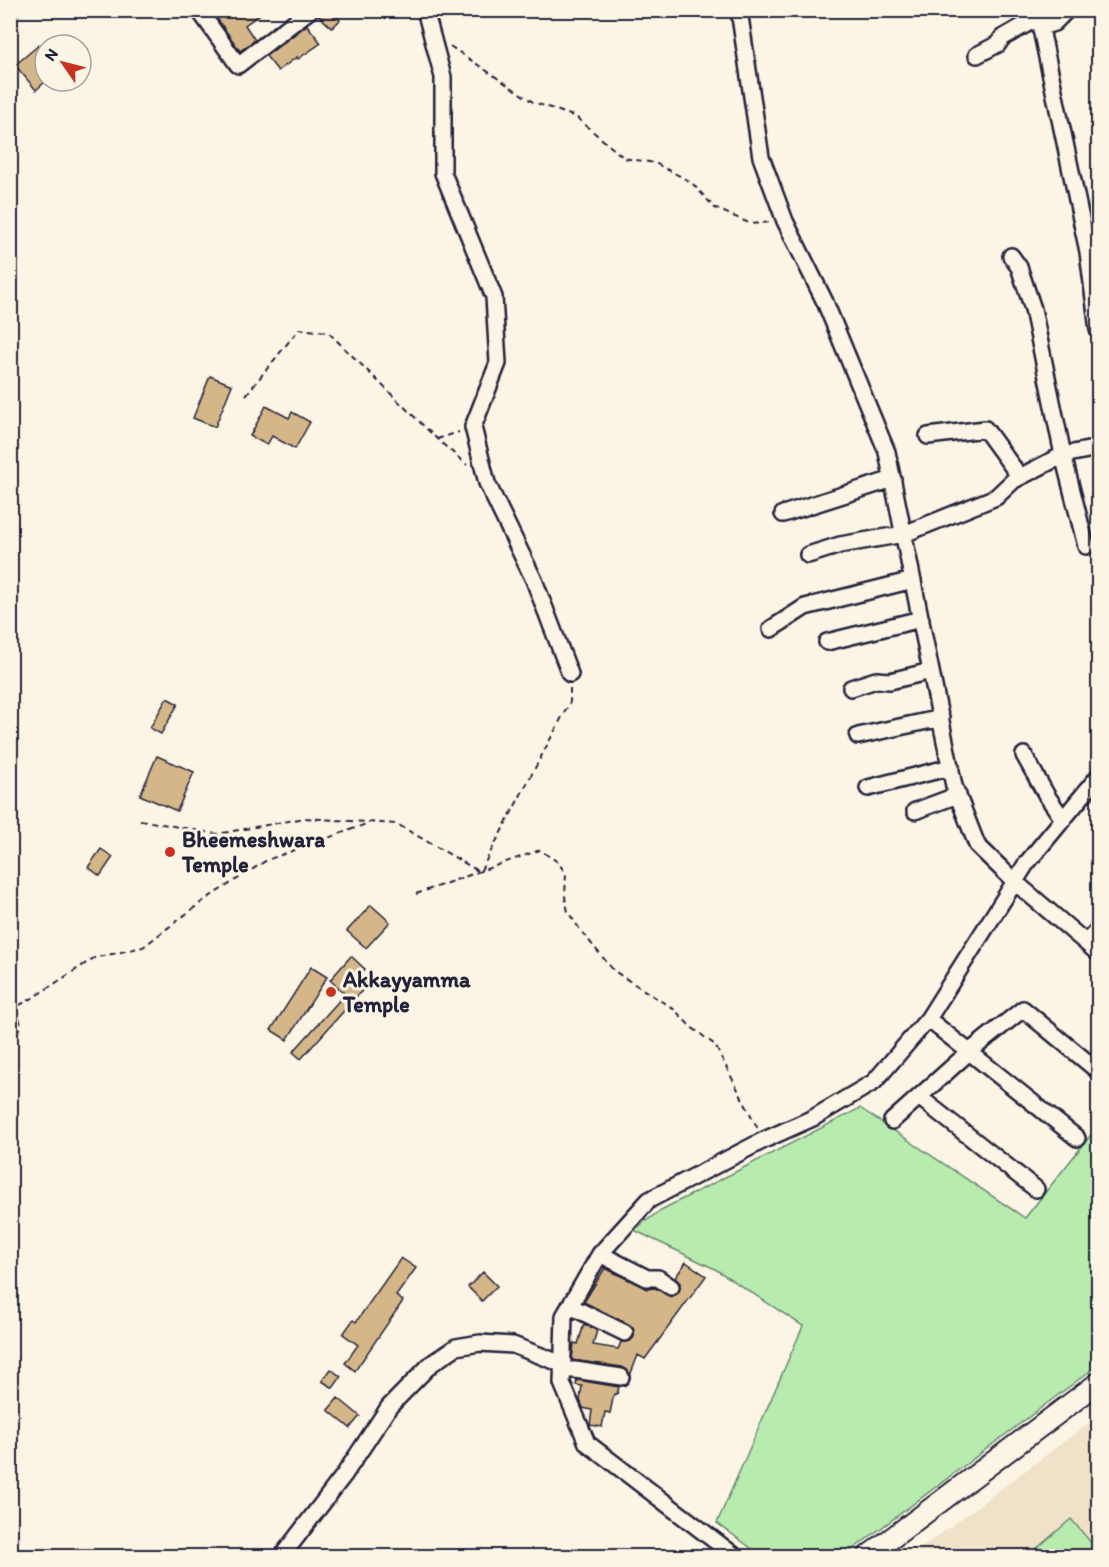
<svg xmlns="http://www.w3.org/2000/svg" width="1109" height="1567" font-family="Itim,sans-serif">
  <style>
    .built { fill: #f0e2c9 }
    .green { fill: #b7ecae; stroke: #6c8774; stroke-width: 1.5 }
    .building { fill: #d5b688; stroke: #22223b; stroke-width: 1.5 }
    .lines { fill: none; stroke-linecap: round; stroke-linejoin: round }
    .minor-casing { stroke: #22223b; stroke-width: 20 }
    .major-casing { stroke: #22223b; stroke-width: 24 }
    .path { stroke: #22223b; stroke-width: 2; stroke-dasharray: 6 4.5; stroke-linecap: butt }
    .minor { stroke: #fcf5e5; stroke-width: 15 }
    .major { stroke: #fcf5e5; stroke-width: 20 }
    .poi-dot { fill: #c8321e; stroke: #fcf5e5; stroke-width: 2 }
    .labels { text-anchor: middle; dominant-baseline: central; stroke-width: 6; stroke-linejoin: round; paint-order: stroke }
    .poi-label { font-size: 22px; font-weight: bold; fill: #22223b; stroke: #fcf5e5; text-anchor: start }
  </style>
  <rect width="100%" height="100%" fill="#fcf5e5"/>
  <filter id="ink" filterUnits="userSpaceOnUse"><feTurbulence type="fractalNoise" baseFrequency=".0167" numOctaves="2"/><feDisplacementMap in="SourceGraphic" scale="12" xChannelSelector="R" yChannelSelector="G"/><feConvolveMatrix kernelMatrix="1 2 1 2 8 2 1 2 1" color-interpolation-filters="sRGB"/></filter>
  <g filter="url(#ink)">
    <path class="built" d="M1098,1416v140h-187z"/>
    <path class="green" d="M860,1108l165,110 73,-92v239l-254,191h-82l-45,-33 86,-197 -88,-57 -81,-39 27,-20z
      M1071,1519l27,32v5h-70z"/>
    <path class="building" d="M211,10h55l-21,15 10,15 -15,11z
      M320,10h10l10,10 -8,8 -14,-13z
      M307,25l14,18 -23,16 -1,-2 -19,14 -12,-15z
      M39,45l6,7v30l-9,8 -21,-25z
      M210,376l22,9 -17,42 -22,-9z
      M266,406l23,12 3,-6 18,10 -15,27 -23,-13 -5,9 -17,-9z
      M167,698l11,6 -17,30 -11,-6z
      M157,756l37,16 -17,39 -37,-16z
      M101,849l12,8 -13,19 -12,-9z
      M371,905l19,17 -24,26 -19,-17z
      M351,956l14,13 -7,8 9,8 -66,74 -8,-7 52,-58 -15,-14z
      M311,967l16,10 -40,63 -16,-10z
      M401,1258l15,10 -20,28 7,5 -48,70 -10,-8 13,-18 -15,-11 10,-14 3,2z
      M686,1262l20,14 -61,83 -7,-4 -8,21 -3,-6 -5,-3 -50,-7 2,-17 4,1 6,-20 13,6 -4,15 25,4 3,-7 9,-1 4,-4 -1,-9 -3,-3 -46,-23 21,-34 42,21 8,-1 16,9 8,-5 1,-9 -5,-5z
      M483,1272l14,14 -15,15 -14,-14z
      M331,1369l10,8 -8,11 -11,-7z
      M577,1380l42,7 -2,7h-3l-4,19 -5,-1 -3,15 -12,-2 2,-15 -9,-2 -3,-8 2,-14 -6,-1z
      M338,1398l22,18 -10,12 -22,-18z"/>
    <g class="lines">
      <g class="minor-casing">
        <path id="minor" d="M199,10l39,55 72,-55
          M425,10l18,67v96l51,124 4,66 -25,64 14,56 47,97 36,94
          M739,10l22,147 24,64 40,81 62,150 67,334 23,59 38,37 83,71
          M1037,10l51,242 10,78
          M10,11l1,-1
          M1041,27l13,-4 13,-13
          M977,55l21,-11 4,-6 37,-21
          M1011,256l8,11 14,42 30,146 35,-7
          M928,436l57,-7 35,48
          M783,514l110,-35
          M808,555l32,-10 64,-11 92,-37 18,-17 49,-25 23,91
          M771,629l34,-22 108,-27
          M827,642l94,-23
          M851,688l25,-8 14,1 41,-10
          M858,736l83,-18
          M1024,755l23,41 16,23
          M868,788l83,-21
          M915,811l43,-16
          M1086,942l12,-12
          M928,1019l149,119
          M919,1097l117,92
          M892,1121l77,-69 54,-43 75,62
          M600,1254l47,24h11l13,9
          M570,1306l55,27
          M562,1370h13l46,7
          M282,1556l62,-81 45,-68 42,-43 25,-17 24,-4 33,2 49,19
          M735,1556l-148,-113 -25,-60 2,-67 36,-62 49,-54 115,-60 49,-22 61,-36 54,-63 98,-155 72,-87"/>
      </g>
      <g class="major-casing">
        <path id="major" d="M868,1556l230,-173"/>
      </g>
      <path class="path" d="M450,46l83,56 43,15 48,41 31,5 36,19 24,26 36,16 19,-2
        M246,395l53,-66 29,3 109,107 30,26
        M437,439l22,-7
        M140,820l77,14 88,-16 92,6 83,48 90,-170v-14
        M416,894l124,-44 18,12 8,12 -1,23 3,15 13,19 33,40 61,39 15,16 25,19 43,84
        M10,1003l6,4 15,-8 63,-41 49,-11 60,-46 64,-41 102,-37
        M10,1072l3,-2 -2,-26 10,-19 -5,-18"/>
      <use href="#minor" class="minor"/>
      <use href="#major" class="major"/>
    </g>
  </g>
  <g class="poi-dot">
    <circle cx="170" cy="852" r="6"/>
    <circle cx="331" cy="992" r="6"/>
  </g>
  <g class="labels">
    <g class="poi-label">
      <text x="182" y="839">Bheemeshwara<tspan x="182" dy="25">Temple</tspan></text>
      <text x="343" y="979">Akkayyamma<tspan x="343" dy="25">Temple</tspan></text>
    </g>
  </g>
  <rect width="1109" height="1567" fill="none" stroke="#fcf5e5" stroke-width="36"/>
  <rect x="18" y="18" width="1073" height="1531" fill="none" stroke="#22223b" stroke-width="2" filter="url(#ink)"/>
  <g transform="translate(63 63) rotate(305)"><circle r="28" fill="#fcf5e5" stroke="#a5a1a1" stroke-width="1.5"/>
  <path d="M0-4.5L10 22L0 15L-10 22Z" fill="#c8321e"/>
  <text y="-9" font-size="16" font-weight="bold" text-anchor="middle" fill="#22223b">N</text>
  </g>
</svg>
